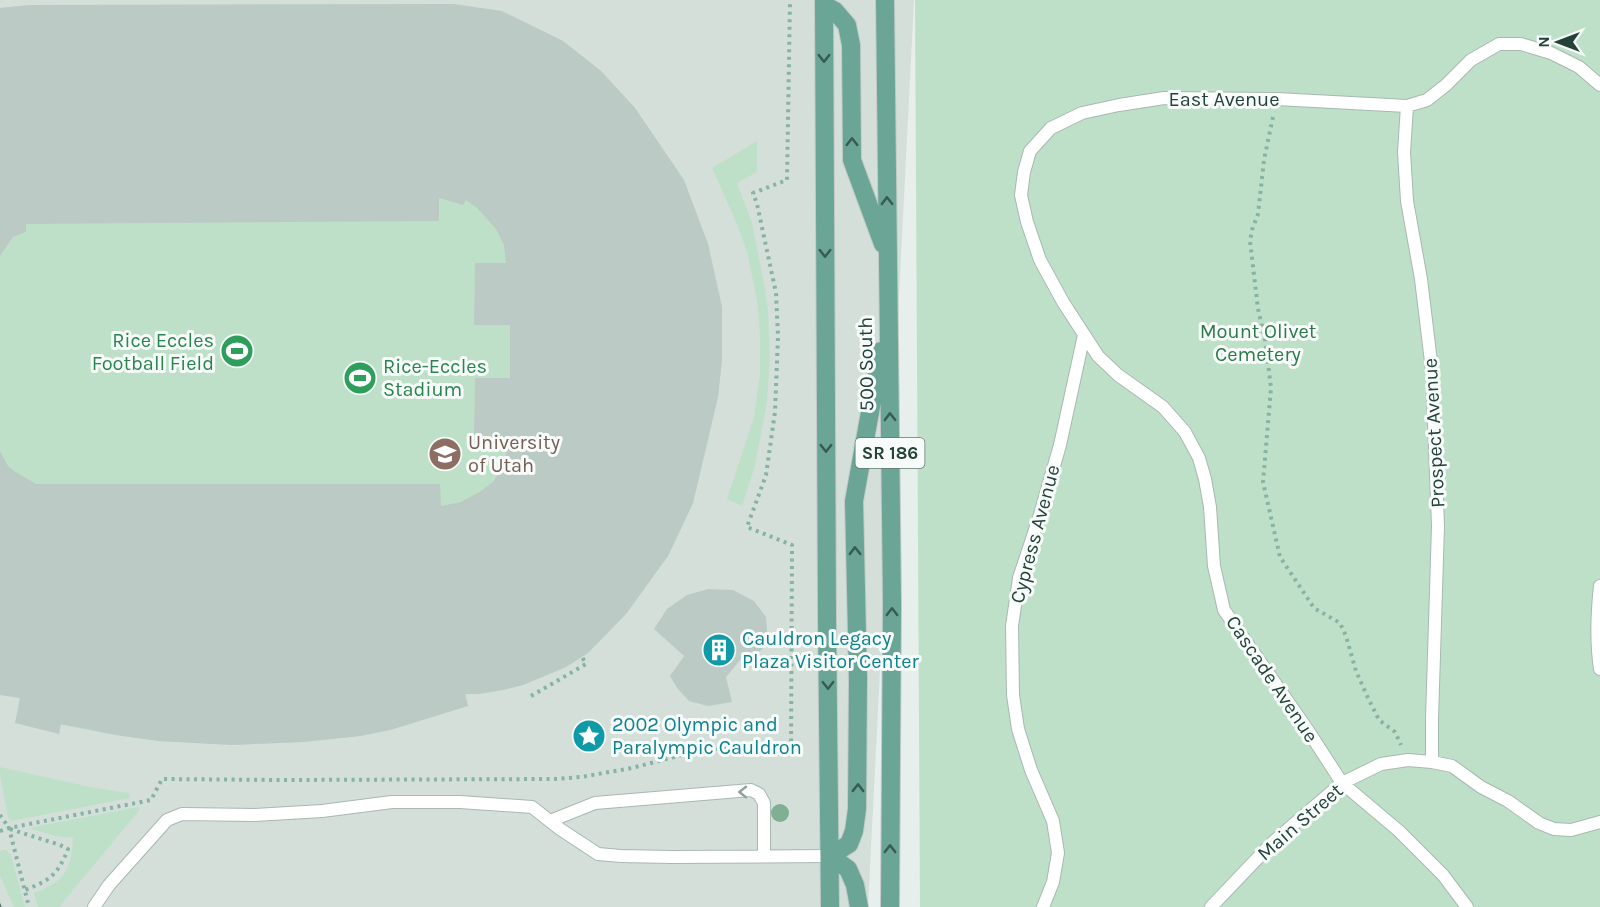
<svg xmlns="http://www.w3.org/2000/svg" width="1600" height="907" font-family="Karla,sans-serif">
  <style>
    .built { fill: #d4dfda }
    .green { fill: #bfe0c8 }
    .building { fill: #bbcac4 }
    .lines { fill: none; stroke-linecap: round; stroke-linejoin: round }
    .lane-casing { stroke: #a8b8b2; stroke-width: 14 }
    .primary-casing { stroke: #c2cac8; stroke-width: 20 }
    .path { stroke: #86b3a5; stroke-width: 4; stroke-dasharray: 3 4.5; stroke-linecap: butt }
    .lane { stroke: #fff; stroke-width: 12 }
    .primary { stroke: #6aa596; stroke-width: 18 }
    .tram { stroke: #5f7d75; stroke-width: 1.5 }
    .tree { fill: #80af93 }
    .oneway { stroke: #365b51 }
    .oneway2 { stroke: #92a09c }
    .labels { text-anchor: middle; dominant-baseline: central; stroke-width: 6; stroke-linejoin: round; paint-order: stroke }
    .shield { fill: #f7fbf9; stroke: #637a73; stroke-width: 1.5 }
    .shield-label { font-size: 18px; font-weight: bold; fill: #24423a }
    .street-label { font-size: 20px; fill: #24423a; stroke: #f7fbf9 }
    .park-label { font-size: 20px; fill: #2d7a4b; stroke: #f7fbf9 }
    .leisure-label { font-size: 20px; fill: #27864d; stroke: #f7fbf9; text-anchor: end }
    .education-label { font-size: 20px; fill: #785e54; stroke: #f7fbf9; text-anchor: start }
    .culture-label { font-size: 20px; fill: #0d838f; stroke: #f7fbf9; text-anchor: start }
  </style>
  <rect width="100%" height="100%" fill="#e6efeb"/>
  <path class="built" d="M0,0h914l-46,907h-868z"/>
  <path class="green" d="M915,0h685v907h-680z
    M453,4l49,7 61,30 38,30 34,37 49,72 24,64 14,63v53l-4,37 -25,106 -25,53 -42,58 -38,39 -22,14 -43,18 -20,5 -25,4h-12l2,12 -78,24 -30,6 -57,6 -71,3 -74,-4 -42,-6 -55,-10 -41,-27 -20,-3v-687l29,-3z
    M757,141v31l-20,11 15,40 13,65 3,23 2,48 -3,43 -12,64 -13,40 -15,-7 27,-82 6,-43v-38l-3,-36 -10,-48 -11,-30 -24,-54z
    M0,767l90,20 39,6 1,5 -119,23 -3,-4 -8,-42z
    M138,807l2,2 -2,3 -79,95h-21l-4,-14c31,-12 37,-22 39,-55l-19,-2 -25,-8z
    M2,850h4l5,5 14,52h-11l-14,-31v-25z"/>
  <path class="building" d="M453,4l49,7 61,30 38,30 34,37 49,72 24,64 14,63v53l-4,37 -25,106 -25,53 -42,58 -38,39 -22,14 -43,18 -20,5 -25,4h-13l3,12 -78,24 -30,6 -57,6 -71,3 -74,-4 -42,-6 -55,-11 -2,10 -44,-11 5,-25 -20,-3v-244l8,15 6,5 22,13h404l1,22 20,-4 20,-11 13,-10 10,-18 5,-22 -35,-1 1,-62h35v-53h-36l1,-62h31l-2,-18 -8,-16 -19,-21 -11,-8 -3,5 -24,-7v23l-413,3v8l-13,5 -13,19v-248l29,-3z
    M708,589l25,1 21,11 12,16 2,27 -17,15h-10l-15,18 6,25 -24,4 -19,-5 -12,-13 -7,-12 14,-20 -30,-27 13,-20 20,-14z"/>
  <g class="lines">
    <g class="lane-casing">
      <path id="lane" d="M1407,106l-3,46 3,49 14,78 11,91 6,156 -6,193v43
        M1600,586c-3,27 -4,56 0,83
        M550,821l45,-18 156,-13 8,4 5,9v53
        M94,907l15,-22 58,-65 15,-6 73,1 67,-4 70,-9h68l72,5 28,22 38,25 23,2 51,1 158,-1
        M1043,907l10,-25 5,-29 -5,-32 -22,-51 -13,-41 -5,-34 -1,-69 7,-48 20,-60 21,-73 24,-110
        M1211,907l61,-64 70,-60 39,-19 27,-4 24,2 20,4 29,21 27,14 31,22 15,6 17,1 29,-8
        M1467,907l-24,-32 -44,-44 -57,-48 -33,-51 -85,-122 -10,-44 -4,-59 -5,-28 -6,-21 -14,-26 -22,-25 -45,-32 -20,-19 -35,-54 -23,-42 -13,-38 -6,-27 3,-23 6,-21 21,-23 31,-15 37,-8 45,-7 113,1 130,7 20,-6 19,-15 25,-25 28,-16h22l30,9 28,14 21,18"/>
    </g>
    <g class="primary-casing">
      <path id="primary" d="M824,0l3,617 3,290
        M885,0l7,604 -2,303
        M824,5l11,6 12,14 4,20 1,115 31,84
        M859,907l-4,-22 -7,-16 -18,-13 19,-12 5,-13 3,-22 1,-130 -4,-178 27,-150"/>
    </g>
    <path class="path" d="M1273,117l-9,43 -6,54 -6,16 -2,11 8,68 7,30 6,49 -8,94 17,75 34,51 26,15 6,13 10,35 12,27 11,22 16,12 6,13
      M531,696l55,-32 -4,-7
      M0,815l9,13 20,79
      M10,829l50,16 8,4c-10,25 -17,31 -43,41
      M0,831l9,-3 142,-28 11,-21 119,1 273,-1 27,-2 51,-9 72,-19 68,-1 19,7 1,-210 -45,-18 19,-52 9,-63 3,-76 -2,-43 -19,-89 -4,-11 34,-13 3,-180"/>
    <use href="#lane" class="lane"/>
    <use href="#primary" class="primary"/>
    <path class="tram" d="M0,904l1,3"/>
  </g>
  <circle class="tree" cx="780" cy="813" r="9"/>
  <defs><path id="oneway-chevron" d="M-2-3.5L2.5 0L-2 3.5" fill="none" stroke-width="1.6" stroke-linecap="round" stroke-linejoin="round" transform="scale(1.5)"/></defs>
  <g class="oneway">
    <use href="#oneway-chevron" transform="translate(824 58) rotate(90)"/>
    <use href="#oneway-chevron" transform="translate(852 142) rotate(-90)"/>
    <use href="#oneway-chevron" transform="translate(887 201) rotate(-91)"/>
    <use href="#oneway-chevron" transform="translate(825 253) rotate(90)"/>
    <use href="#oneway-chevron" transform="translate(890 417) rotate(-91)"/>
    <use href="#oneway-chevron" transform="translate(826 448) rotate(90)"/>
    <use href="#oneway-chevron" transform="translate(855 551) rotate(-91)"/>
    <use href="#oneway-chevron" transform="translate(892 612) rotate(-90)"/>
    <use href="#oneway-chevron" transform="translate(828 685) rotate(89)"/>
    <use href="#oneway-chevron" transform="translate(858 788) rotate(-89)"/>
    <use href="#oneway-chevron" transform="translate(890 849) rotate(-90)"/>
  </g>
  <use class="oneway2" href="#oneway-chevron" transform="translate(743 792) rotate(180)"/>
  <defs>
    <g id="stadium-disc" transform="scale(1.725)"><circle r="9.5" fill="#2e9e5b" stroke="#f7fbf9"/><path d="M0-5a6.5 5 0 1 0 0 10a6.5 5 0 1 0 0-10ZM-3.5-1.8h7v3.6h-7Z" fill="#fff"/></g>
    <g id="university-disc" transform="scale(1.725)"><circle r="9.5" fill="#8d6e63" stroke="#f7fbf9"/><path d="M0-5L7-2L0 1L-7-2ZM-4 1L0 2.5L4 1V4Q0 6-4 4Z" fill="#fff"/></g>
    <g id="building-disc" transform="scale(1.725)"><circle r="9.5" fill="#0f9aa8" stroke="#f7fbf9"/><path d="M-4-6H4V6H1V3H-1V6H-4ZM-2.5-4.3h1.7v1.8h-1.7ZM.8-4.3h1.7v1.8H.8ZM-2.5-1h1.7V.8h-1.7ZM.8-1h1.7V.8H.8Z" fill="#fff"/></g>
    <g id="sight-disc" transform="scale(1.725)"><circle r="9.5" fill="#0f9aa8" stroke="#f7fbf9"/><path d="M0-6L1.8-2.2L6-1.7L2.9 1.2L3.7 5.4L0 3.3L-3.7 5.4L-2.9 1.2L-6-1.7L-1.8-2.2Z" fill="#fff"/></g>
  </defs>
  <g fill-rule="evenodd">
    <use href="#stadium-disc" x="237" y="351"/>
    <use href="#stadium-disc" x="360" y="378"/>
    <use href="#university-disc" x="445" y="454"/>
    <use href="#building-disc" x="719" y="650"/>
    <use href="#sight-disc" x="589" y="736"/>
  </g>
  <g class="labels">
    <rect class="shield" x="855.5" y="438" width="69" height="30" rx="4.5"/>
    <g class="shield-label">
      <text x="890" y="453">SR 186</text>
    </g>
    <g class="street-label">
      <text x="1224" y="99">East Avenue</text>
      <text transform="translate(866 364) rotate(-91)">500 South</text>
      <text transform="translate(1434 433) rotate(-93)">Prospect Avenue</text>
      <text transform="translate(1035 534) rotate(-75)">Cypress Avenue</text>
      <text transform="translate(1272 679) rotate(56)">Cascade Avenue</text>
      <text transform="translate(1300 822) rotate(-41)">Main Street</text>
    </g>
    <g class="park-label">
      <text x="1258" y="331">Mount Olivet<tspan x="1258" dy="23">Cemetery</tspan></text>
    </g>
    <g class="leisure-label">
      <text x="214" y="340">Rice Eccles<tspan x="214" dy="23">Football Field</tspan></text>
      <text x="383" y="366" text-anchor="start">Rice-Eccles<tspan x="383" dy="23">Stadium</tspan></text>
    </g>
    <g class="education-label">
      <text x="468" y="442">University<tspan x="468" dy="23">of Utah</tspan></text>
    </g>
    <g class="culture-label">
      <text x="742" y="638">Cauldron Legacy<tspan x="742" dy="23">Plaza Visitor Center</tspan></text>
      <text x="612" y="724">2002 Olympic and<tspan x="612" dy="23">Paralympic Cauldron</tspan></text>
    </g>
  </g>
  <g transform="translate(1558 42) rotate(270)" stroke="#f7fbf9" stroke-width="4.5" paint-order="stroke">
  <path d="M0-4.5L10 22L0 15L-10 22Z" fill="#24423a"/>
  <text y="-9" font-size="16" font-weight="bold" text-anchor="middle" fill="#24423a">N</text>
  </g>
</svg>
